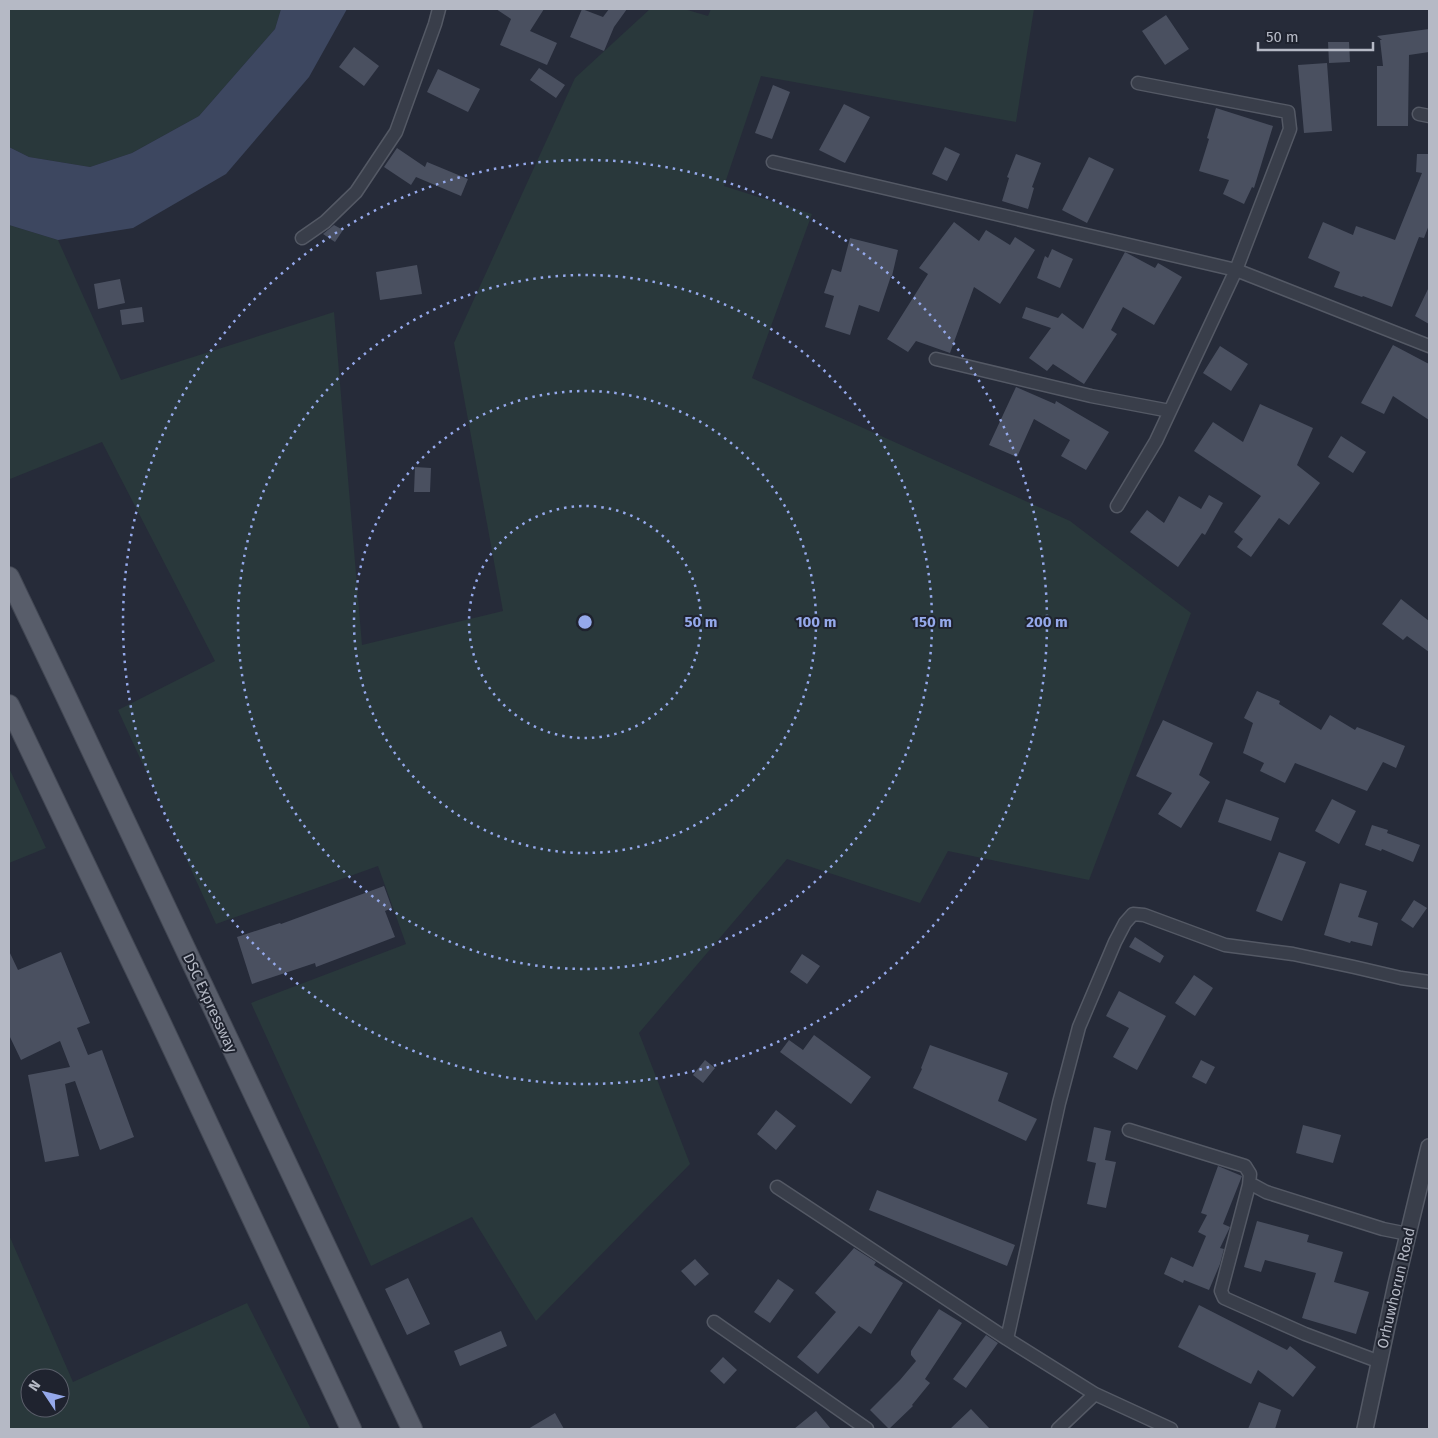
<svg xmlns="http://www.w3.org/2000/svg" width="1438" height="1438" font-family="'Fira Sans',sans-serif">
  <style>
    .green { fill: #29383b; fill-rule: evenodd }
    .water { fill: #3d4760 }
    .building { fill: #4a5060 }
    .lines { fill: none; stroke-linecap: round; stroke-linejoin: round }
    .minor-casing { stroke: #545965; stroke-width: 15 }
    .tertiary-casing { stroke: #545965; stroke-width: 18 }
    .primary-casing { stroke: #424753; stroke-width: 22 }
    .minor { stroke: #393e4a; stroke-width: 12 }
    .tertiary { stroke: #393e4a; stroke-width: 15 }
    .primary { stroke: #585d6a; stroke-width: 20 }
    .ring { fill: none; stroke: #95a9eb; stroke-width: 2.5; stroke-dasharray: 2.5 5 }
    .labels { text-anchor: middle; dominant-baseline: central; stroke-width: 4; stroke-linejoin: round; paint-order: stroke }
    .street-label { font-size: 15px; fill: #b5b9c5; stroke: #1f232f }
    .centre { fill: #95a9eb; stroke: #1f232f; stroke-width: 2.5 }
    .ring-label { font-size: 15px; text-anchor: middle; font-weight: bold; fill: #95a9eb; stroke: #1f232f; stroke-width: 4; stroke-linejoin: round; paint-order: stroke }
  </style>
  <rect width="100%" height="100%" fill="#262b39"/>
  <path class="green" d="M9,9h272l-6,20 -76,87 -67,37 -42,14 -61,-10 -20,-10z
    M650,9h34l24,7 3,-7h323l-18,113 -255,-46 -37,110 88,28 -60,164 318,143 121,92 -102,267 -141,-29 -28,52 -133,-44 -148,174 51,131 -154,157 -64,-104 -101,49 -120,-263 155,-59 -28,-78 -162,58 -98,-214 97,-49 -113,-219 -92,37 -1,-2v-252l49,15 63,140 213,-68 28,333 141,-34 -49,-268 121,-265z
    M9,768l37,80 -37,15z
    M9,1235l64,147 174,-79 64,126h-302zM30,1378h30v30h-30z"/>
  <path class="water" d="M281,9h66l-38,68 -83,97 -93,54 -75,12 -49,-15v-78l20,10 61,10 42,-14 67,-37 76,-87z"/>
  <path class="building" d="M496,9h48l-14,22 27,12 -10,22 -47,-20 11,-26z
    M582,9l21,8 6,-8h18l-13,18 -10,24 -34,-14z
    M1166,15l23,34 -24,16 -23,-34z
    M1429,29v23l-20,3 -1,71h-31v-60h6l-3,-26h2l-5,-4z
    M1328,42h21l1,20 -21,1z
    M354,47l25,19 -15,20 -25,-19z
    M1327,63l5,68 -28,2 -6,-68z
    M539,68l26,17 -9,13 -26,-18z
    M438,69l42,20 -12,23 -41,-20z
    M773,85l17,7 -18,47 -17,-6z
    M844,104l26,13 -25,46 -26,-13z
    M1216,108l57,18 -19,62 -2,-1 -8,17 -21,-10 6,-14 -30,-9 10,-32 -2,-1z
    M945,147l15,7 -13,27 -15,-7z
    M397,148l28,19 2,-5 41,17 -7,17 -45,-19 -5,8 -27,-18z
    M1016,154l25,9 -9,24 2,1 -6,21 -26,-8 7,-23 -2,-1z
    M1417,154h12v71l-5,13 -5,-1 -27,70 -29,-11 -1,1 -28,-10 6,-15 -32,-14 15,-36 30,13 3,-9 39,14 27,-67 -6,-1z
    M1089,157l25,12 -27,54 -25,-13z
    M954,222l25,19 7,-11 24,15 5,-8 20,13 -35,54 -26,-17 -24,66 -34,-12 -8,11 -21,-13 41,-65 -9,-6z
    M334,225l9,5 -8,12 -12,-8z
    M850,238l48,12 -6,26h-1l-12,36 -20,-7 -9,30 -25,-8 9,-31 -10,-3 8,-24 9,3z
    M1052,249l21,10 -13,29 -23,-10 8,-22 3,2z
    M1125,252l30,16 3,-5 24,14 -28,48 -31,-18 -12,23 6,4 -33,50 -31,-20 -6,7 -18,-13 22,-30 -29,-10 4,-11 32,11 4,-5 21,16z
    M417,265l5,29 -42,6 -4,-28z
    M120,279l5,24 -27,6 -4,-25z
    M1429,287v37l-14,-8z
    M142,307l2,15 -22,3 -2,-15z
    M1393,345l36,19v56l-36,-24 -9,18 -23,-11z
    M1220,346l28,18 -17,27 -28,-18z
    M1016,387l39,17 1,-3 53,31 -23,38 -25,-14 9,-16 -36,-21 -17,38 -28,-12z
    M1260,404l53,24 -16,37 23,18 -31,42 -10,-7 -28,39 -14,-10 6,-8 -9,-7 27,-36 -67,-45 19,-29 30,20z
    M1341,436l25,16 -13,21 -25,-16z
    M415,467l16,1 -1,24h-16z
    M1209,495l14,8 -18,32 -3,-2 -24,34 -48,-35 17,-22 17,13 15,-27 22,13z
    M1401,599l28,22v31l-22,-16 -4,4 -21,-16z
    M1257,691l23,10 -1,3 42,26 9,-15 25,15 2,-3 48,19 -9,22 -13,-6 -16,29 -72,-28 -10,20 -25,-12 4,-8 -21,-10 10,-30 -9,-5z
    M1163,720l50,23 -14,32 11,7 -29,46 -23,-14 14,-21 -36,-17z
    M1226,799l53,19 -8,23 -53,-19z
    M1332,799l24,12 -17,33 -24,-13z
    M1372,825l16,5 -1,3 33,12 -7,17 -31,-13 -1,2 -16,-6z
    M1279,852l27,10 -24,59 -26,-10z
    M1340,883l27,8 -9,26 20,6 -6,23 -21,-5 -1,2 -26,-8z
    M384,886l8,22 -7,3 10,26 -79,30 -1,-4 -63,21 -15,-47 43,-14 1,1z
    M1414,900l13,8 -14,20 -12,-8z
    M1135,937l29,19 -4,7 -31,-16z
    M9,951l9,19 43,-18 29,71 -13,5 11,27 14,-5 32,87 -34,13 -25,-69 -10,3 14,72 -34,6 -17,-87 42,-8 -10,-26 -39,19 -12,-25z
    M802,954l18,12 -13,18 -17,-12z
    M1194,975l19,13 -18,28 -20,-13z
    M1119,991l47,25 -29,54 -24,-13 16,-29 -23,-12z
    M814,1035l57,42 -20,27 -71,-52 9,-12 14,10z
    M930,1045l78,28 -10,28 39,18 -11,22 -113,-53 9,-19 -1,-1z
    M705,1060l10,8 -12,15 -10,-8z
    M1201,1060l14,7 -9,17 -14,-7z
    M776,1110l20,16 -20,24 -19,-16z
    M1303,1125l38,10 -8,28 -37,-10z
    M1094,1127l17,4 -6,29 11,2 -10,46 -19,-4 9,-41 -9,-2z
    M1218,1166l24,10 -19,48 7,3 -10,21 4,1 -4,15 -11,26 -25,-10 -1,3 -19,-9 7,-17 22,10 13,-31 -8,-4 9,-17 -6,-2z
    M877,1190l138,55 -8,21 -138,-56z
    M1257,1221l52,14 -2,7 36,10 -9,30 35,10 -13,42 -54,-16 14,-45 -51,-13 -4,12 -17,-5z
    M854,1248l22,14 -2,3 29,18 -32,51 -12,-8 -41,48 -21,-17 39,-45 -21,-19z
    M695,1259l14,15 -14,12 -14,-15z
    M408,1278l22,46 -23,11 -22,-46z
    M778,1279l16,11 -24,33 -16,-11z
    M1199,1305l88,45 3,-4 26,21 -23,30 -35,-27 -7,14 -73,-37z
    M939,1309l23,14 -37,56 5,4 -18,22 1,1 -24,23 -19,-19 30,-30 16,-19 -5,-6v-4z
    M501,1331l6,15 -47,20 -6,-15z
    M986,1335l12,8 -32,45 -13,-9z
    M723,1357l14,13 -13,14 -14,-13z
    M1259,1402l22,8 -6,19h-27z
    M971,1409l19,20h-40z
    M816,1411l15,18h-37z
    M555,1413l9,16h-36z"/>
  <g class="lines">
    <g class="minor-casing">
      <path id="minor" d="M1419,114l10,2
        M773,162l463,108 193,76
        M302,238l23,-16 31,-30 40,-60 39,-108 4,-15
        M936,359l155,37 79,15
        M1117,506l39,-65 80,-171 54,-141 -2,-17 -150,-29
        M1129,1130l116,36 5,8 -1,11 -28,106 3,7 81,36 75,28
        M1249,1185l6,1 11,6 117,37 25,5
        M777,1187l230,152 88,55 76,35
        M714,1322l153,107
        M1007,1339l52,-236 20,-76 36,-85 10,-19 8,-9 11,1 81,30 68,9 61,13 47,11 28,4
        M1058,1429l37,-35"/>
    </g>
    <g class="tertiary-casing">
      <path id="tertiary" d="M1365,1429l31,-145 33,-137"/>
    </g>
    <g class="primary-casing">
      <path id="primary" d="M9,577l56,117 347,735
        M9,705l149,312 193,412"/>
    </g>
    <use href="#minor" class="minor"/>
    <use href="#tertiary" class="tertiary"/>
    <use href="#primary" class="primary"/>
  </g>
  <g class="ring">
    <circle cx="585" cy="622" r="116"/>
    <circle cx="585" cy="622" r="231"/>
    <circle cx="585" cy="622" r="347"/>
    <circle cx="585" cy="622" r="462"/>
  </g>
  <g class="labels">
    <g class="street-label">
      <text transform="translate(210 1003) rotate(65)">DSC Expressway</text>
      <text transform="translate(1396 1288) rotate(-77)">Orhuwhorun Road</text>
    </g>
  </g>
  <circle cx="585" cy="622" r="8" class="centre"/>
  <g class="ring-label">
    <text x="701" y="627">50 m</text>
    <text x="816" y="627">100 m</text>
    <text x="932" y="627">150 m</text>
    <text x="1047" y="627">200 m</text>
  </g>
  <rect width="1438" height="1438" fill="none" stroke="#b5b9c5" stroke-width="20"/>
  <g transform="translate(45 1393) rotate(305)"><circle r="24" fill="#1f232f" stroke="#5b5f6b"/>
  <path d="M0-4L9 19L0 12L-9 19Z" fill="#95a9eb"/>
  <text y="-8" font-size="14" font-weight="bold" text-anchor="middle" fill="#b5b9c5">N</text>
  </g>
  <path d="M1258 42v8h115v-8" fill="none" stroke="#b5b9c5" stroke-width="2.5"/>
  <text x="1266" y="42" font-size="15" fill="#b5b9c5" stroke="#1f232f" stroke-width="4" paint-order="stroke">50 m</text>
</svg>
